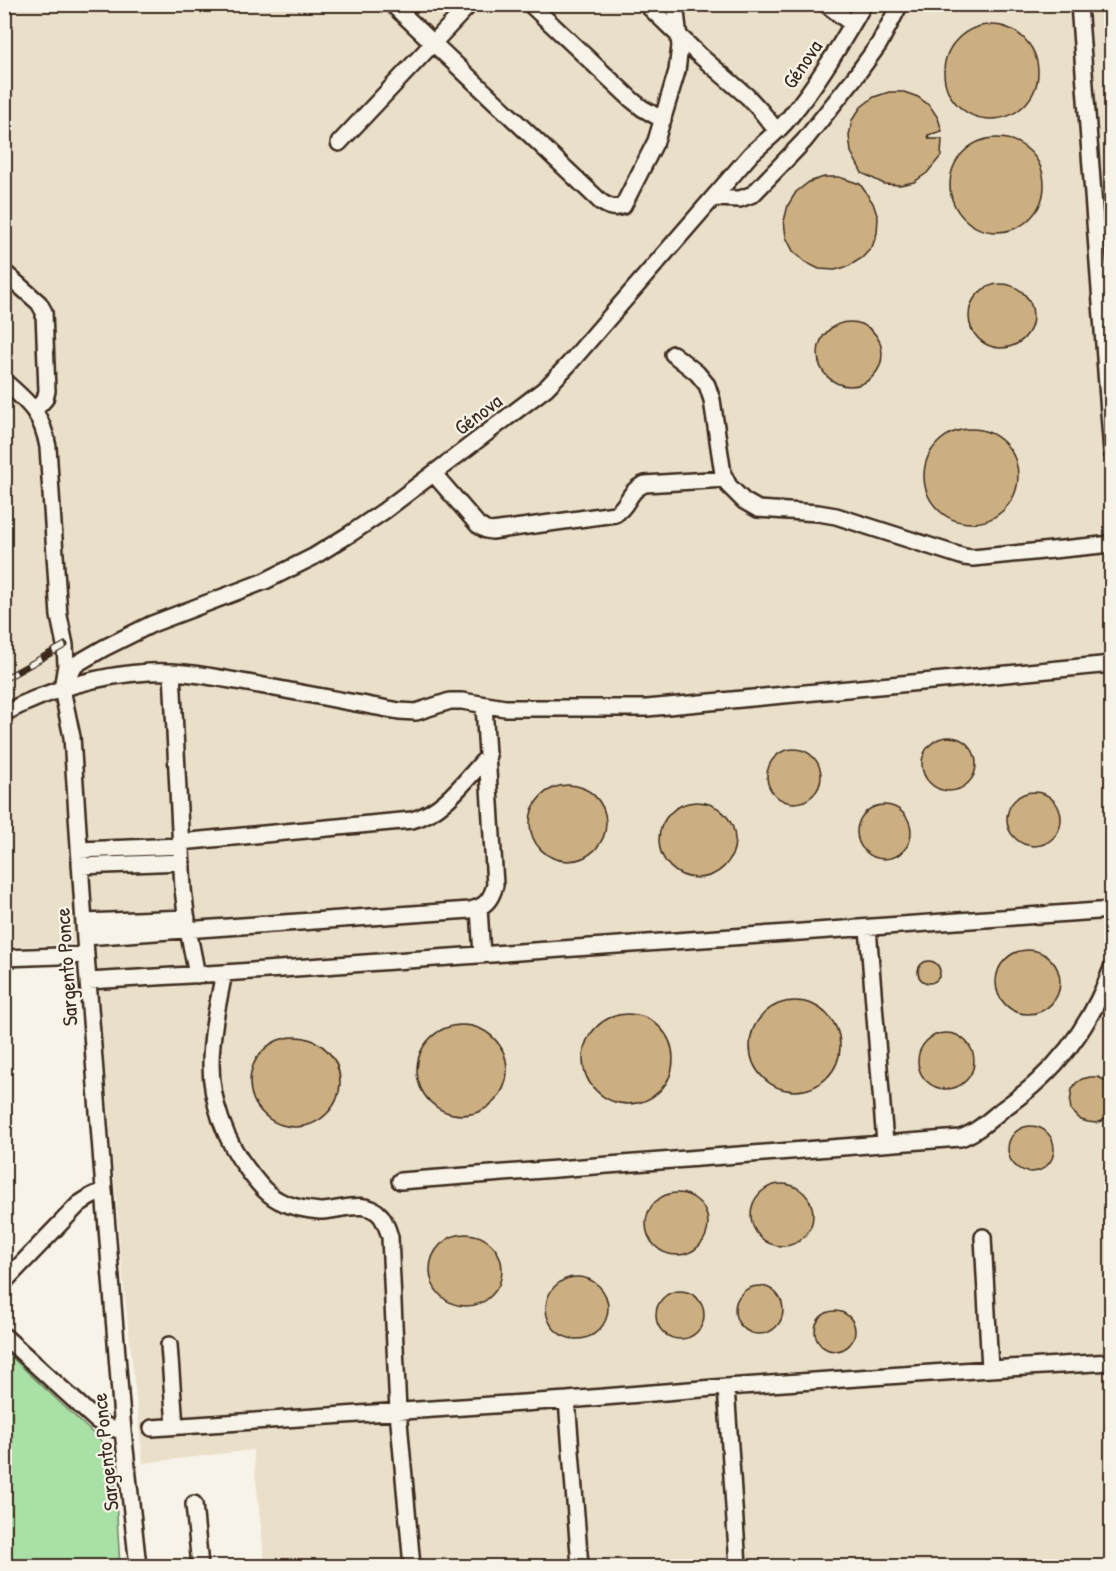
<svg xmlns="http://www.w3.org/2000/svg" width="1116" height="1571" font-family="'Patrick Hand',sans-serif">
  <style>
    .built { fill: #eadfc9 }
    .green { fill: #a8e0a5; stroke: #728562; stroke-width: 1.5 }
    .building { fill: #cbaf80; stroke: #3b2a1e; stroke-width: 1.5 }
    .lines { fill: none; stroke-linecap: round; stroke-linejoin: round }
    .minor-casing { stroke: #3b2a1e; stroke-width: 20 }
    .minor { stroke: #f7f3e8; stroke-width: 15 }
    .rail-casing { stroke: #3b2a1e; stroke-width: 7 }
    .rail { stroke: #f7f3e8; stroke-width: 4.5; stroke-dasharray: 14; stroke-linecap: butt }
    .labels { text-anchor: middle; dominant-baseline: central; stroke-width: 4.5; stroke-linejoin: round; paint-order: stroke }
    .street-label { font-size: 21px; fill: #3b2a1e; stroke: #f7f3e8 }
  </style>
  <rect width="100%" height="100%" fill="#f7f3e8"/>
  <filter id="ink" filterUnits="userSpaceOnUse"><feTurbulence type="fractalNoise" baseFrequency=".0167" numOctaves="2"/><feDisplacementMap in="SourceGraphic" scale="12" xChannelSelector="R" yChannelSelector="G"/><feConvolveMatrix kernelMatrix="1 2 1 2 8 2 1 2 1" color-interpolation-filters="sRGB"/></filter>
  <g filter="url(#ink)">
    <path class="built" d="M9,5h1102v1561h-846l-12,-116 -110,13 -21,-193 -28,-327 -89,4 -1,-938z"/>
    <path class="green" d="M4,1350l109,102 7,114h-101l-14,-13z"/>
    <path class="building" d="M944 72a47 47 0 1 1 94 0a47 47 0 1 1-94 0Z
      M889,92h15l14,5 12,9 8,12 4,13 -14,4 1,4h13l-1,17 -14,17 -13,9 -14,3 -16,-1 -22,-11 -11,-21 -2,-16 3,-16 9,-13 13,-10z
      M950 185a47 47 0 1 1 94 0a47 47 0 1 1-94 0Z
      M824,177h15l21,7 13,19 5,15 -1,15 -5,14 -10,11 -13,8 -14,4 -16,-1 -14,-7 -12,-11 -7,-14 -2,-16 4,-16 8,-13 13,-10z
      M969 316a32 32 0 1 1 64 0a32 32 0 1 1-64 0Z
      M818 354a32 32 0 1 1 64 0a32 32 0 1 1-64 0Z
      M924 476a47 47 0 1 1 94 0a47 47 0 1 1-94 0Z
      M922 764a27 27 0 1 1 54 0a27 27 0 1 1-54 0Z
      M767 776a27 27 0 1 1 54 0a27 27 0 1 1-54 0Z
      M530 823a38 38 0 1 1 76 0a38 38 0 1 1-76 0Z
      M1007 819a27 27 0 1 1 54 0a27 27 0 1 1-54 0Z
      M659 840a38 38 0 1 1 76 0a38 38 0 1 1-76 0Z
      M857 832a27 27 0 1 1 54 0a27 27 0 1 1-54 0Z
      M996 982a32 32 0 1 1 64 0a32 32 0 1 1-64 0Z
      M918 972a11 11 0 1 1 22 0a11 11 0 1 1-22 0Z
      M750 1046a45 45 0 1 1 90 0a45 45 0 1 1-90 0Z
      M583 1059a45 45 0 1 1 90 0a45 45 0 1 1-90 0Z
      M417 1070a45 45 0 1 1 90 0a45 45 0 1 1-90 0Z
      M918 1061a28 28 0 1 1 56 0a28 28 0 1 1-56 0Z
      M250 1082a45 45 0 1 1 90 0a45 45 0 1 1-90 0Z
      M1090,1077h8l8,4 6,6v25l-10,9 -6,2 -8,-1 -7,-2 -10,-10 -1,-7 2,-14 4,-6 6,-4z
      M1008 1149a23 23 0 1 1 46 0a23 23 0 1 1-46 0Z
      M751 1215a31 31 0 1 1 62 0a31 31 0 1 1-62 0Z
      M646 1224a31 31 0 1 1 62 0a31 31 0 1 1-62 0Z
      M430 1270a36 36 0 1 1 72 0a36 36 0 1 1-72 0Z
      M546 1308a31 31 0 1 1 62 0a31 31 0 1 1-62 0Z
      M735 1310a24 24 0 1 1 48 0a24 24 0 1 1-48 0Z
      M656 1315a24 24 0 1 1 48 0a24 24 0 1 1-48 0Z
      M815 1331a20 20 0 1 1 40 0a20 20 0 1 1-40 0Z"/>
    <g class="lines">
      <g class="minor-casing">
        <path id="minor" d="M392,4l209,198c8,5 13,7 22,4l33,-65 21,-70 3,-25 -5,-42
          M530,4l102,96 10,8 21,12
          M646,4l52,50 50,43 12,13 17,21
          M826,4l26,20
          M1079,4l33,449
          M339,143l131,-139
          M713,198l27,1 13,-5 51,-53 51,-64 24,-33 21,-40
          M4,272l35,31 5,9 3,79 -2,8 -10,11
          M673,354l24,19 10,12 5,15 11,74 6,12 15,15 14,8 60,4 18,3 128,41 9,1 139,-14
          M4,381c25,22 38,32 44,66l11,169 6,29 1,20 -4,24 10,48 14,218 18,235 19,241 15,135
          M434,474l44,51 8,5 6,1 123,-17c15,-9 12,-23 30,-30l80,-5
          M172,672l11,217 5,41 9,45
          M66,681l7,-13 5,-5 26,-15 48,-24 113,-43 48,-24 37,-23 34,-23 162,-123 22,-23 183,-211c13,-12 27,-22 38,-36 29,-35 52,-74 75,-114
          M4,713c45,-23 95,-38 145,-41 37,-2 74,7 110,13 46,9 93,17 140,26l17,1 34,-11h12l43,7h142l465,-44
          M180,842l232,-22c32,-8 54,-41 76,-64
          M79,850l102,-4
          M80,866l102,-4
          M479,908l3,47
          M84,922l103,-4
          M868,928l17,215
          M85,937l385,-27c15,-3 21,-10 25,-25l-11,-180
          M4,958l82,-3
          M224,973c-6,30 -13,61 -13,91 0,37 14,77 37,106 10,13 20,27 36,33 12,5 24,7 36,8 19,0 46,-13 61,5 4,6 7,14 9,21l8,174 14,155
          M88,981l136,-8 888,-63
          M400,1181l560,-43c16,-5 29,-18 43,-29 12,-9 25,-18 36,-29 34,-31 57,-69 73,-112
          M983,1237l7,132
          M4,1282l75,-78 11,-7 14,-7
          M4,1336l92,84 12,7 15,4
          M169,1345l6,81
          M726,1387l12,179
          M567,1400l13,166
          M152,1428l415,-28 159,-13 264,-18 122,-7
          M194,1504l6,62"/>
      </g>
      <use href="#minor" class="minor"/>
      <g class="rail-casing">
        <path id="rail" d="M4,679l61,-34"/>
      </g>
      <use href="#rail" class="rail"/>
    </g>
  </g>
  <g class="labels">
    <g class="street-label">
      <text transform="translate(802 64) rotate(-56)">Génova</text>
      <text transform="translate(478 414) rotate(-37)">Génova</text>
      <text transform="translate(66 967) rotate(-94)">Sargento Ponce</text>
      <text transform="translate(105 1452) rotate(-96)">Sargento Ponce</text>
    </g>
  </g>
  <rect width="1116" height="1571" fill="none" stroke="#f7f3e8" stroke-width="24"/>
  <rect x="12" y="12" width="1092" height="1547" fill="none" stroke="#3b2a1e" stroke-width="2" filter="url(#ink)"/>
</svg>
